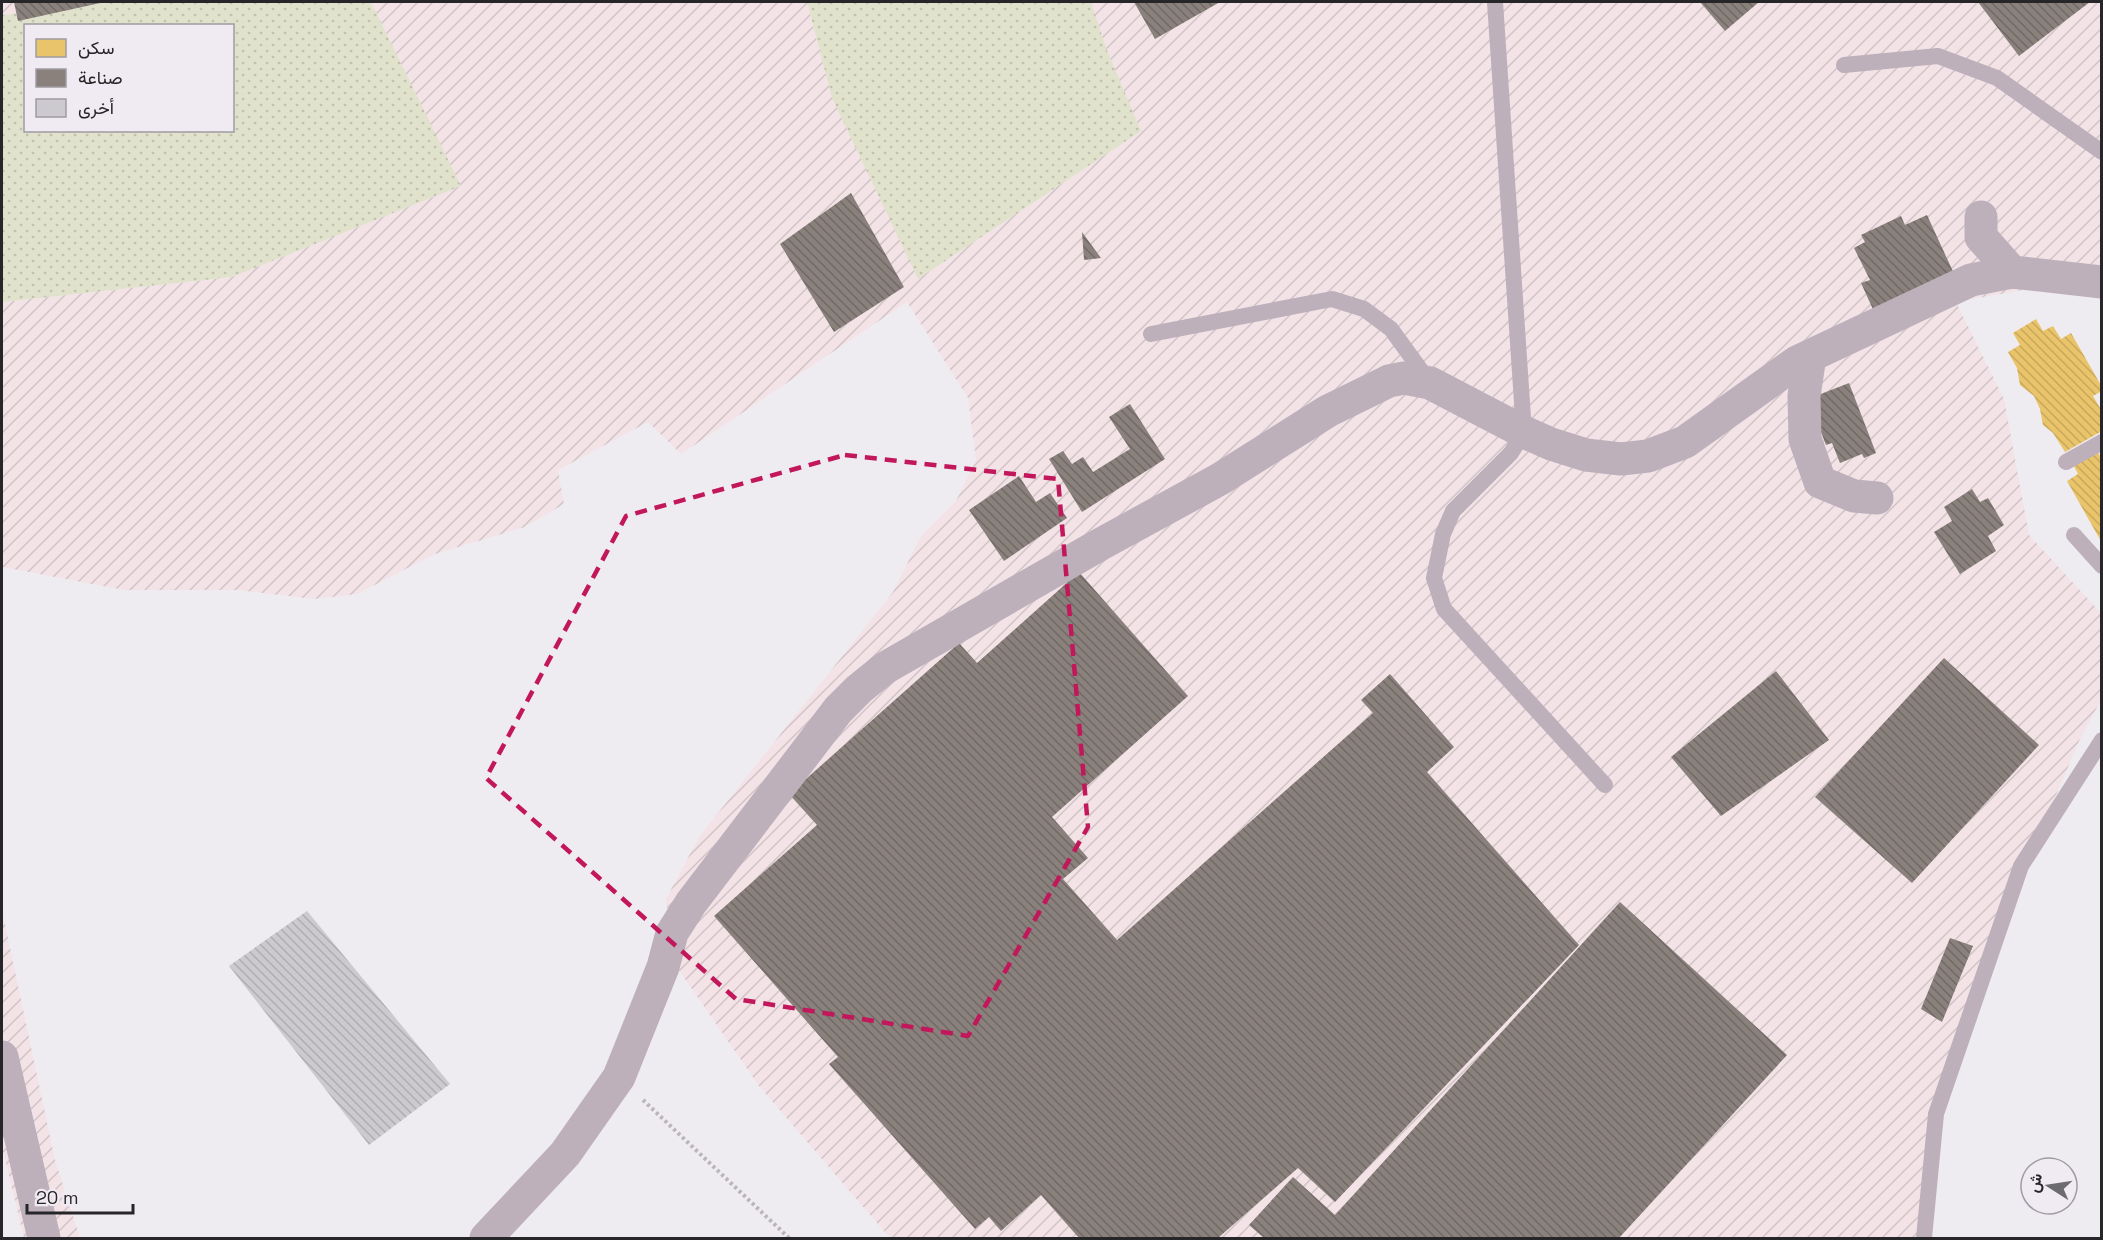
<svg xmlns="http://www.w3.org/2000/svg" width="2103" height="1240" font-family="'Space Grotesk',Vazirmatn,sans-serif">
  <style>
    .industrial { fill: url(#industrial-furrows) }
    .grass { fill: url(#grass-dots); fill-rule: evenodd }
    .homes { fill: url(#homes-back-hatch) }
    .industry { fill: url(#industry-back-hatch) }
    .building { fill: url(#building-back-hatch) }
    .lines { fill: none; stroke-linecap: round; stroke-linejoin: round }
    .path { stroke: #bbb4bb; stroke-width: 4; stroke-dasharray: 3 3; stroke-linecap: butt }
    .service { stroke: #bdb0bb; stroke-width: 16 }
    .minor { stroke: #bdb0bb; stroke-width: 33 }
    .marked { fill: none; stroke: #c2185b; stroke-width: 4.5; stroke-dasharray: 12 8; stroke-linejoin: round }
  </style>
  <defs>
    <pattern id="industrial-furrows" width="10" height="10" patternUnits="userSpaceOnUse" patternTransform="scale(1.5)"><rect width="10" height="10" fill="#f3e3e7"/><path d="M-1 1l2-2M0 10L10 0M9 11l2-2" fill="none" stroke="#d0c3c6"/></pattern>
    <pattern id="grass-dots" width="8" height="8" patternUnits="userSpaceOnUse" patternTransform="scale(1.5)"><rect width="8" height="8" fill="#e0e2cc"/><path d="M2 2h.1M6 6h.1" fill="none" stroke="#c0c2af" stroke-width="1.8" stroke-linecap="round"/></pattern>
    <pattern id="homes-back-hatch" width="6" height="6" patternUnits="userSpaceOnUse" patternTransform="scale(1.5)"><rect width="6" height="6" fill="#e9c46a"/><path d="M-1 5l2 2M0 0l6 6M5-1l2 2" fill="none" stroke="#c8a85c"/></pattern>
    <pattern id="industry-back-hatch" width="6" height="6" patternUnits="userSpaceOnUse" patternTransform="scale(1.5)"><rect width="6" height="6" fill="#8a817c"/><path d="M-1 5l2 2M0 0l6 6M5-1l2 2" fill="none" stroke="#716966"/></pattern>
    <pattern id="building-back-hatch" width="6" height="6" patternUnits="userSpaceOnUse" patternTransform="scale(1.5)"><rect width="6" height="6" fill="#cccace"/><path d="M-1 5l2 2M0 0l6 6M5-1l2 2" fill="none" stroke="#afadb1"/></pattern>
  </defs>
  <rect width="100%" height="100%" fill="#efecf1"/>
  <path class="industrial" d="M2,2h114l-114,13z
    M371,2h436l25,96 273,-50 -14,-46h1010v274l-145,26 48,97 25,136 72,78 1,85 -22,41 -78,183 -66,192 -12,124h-1034l-131,-152 -85,-123 -8,-64 33,-62 194,-245 28,-56 35,-35 20,-41 -8,-62 -61,-96 -226,152 -33,-32 -90,48 6,34 -39,23 -90,27 -78,40 -43,5 -76,-9h-114l-122,-23v-265l230,-25 228,-91z
    M2,910l53,250 25,78h-56l-22,-91z"/>
  <path class="grass" d="M116,2h255l90,184 -229,91 -230,25v-287zM26,26h206v104h-206z
    M807,2h284l15,46 35,83 -223,148 -86,-181z"/>
  <path class="homes" d="M2036,319l7,12 10,-5 8,13 10,-6 31,54v4l-9,5 9,15v20l-37,21 -12,-19 -10,-8 -3,-16 -6,-13 -14,-11 -3,-17 -9,-16 12,-7 -7,-12z
    M2097,451l5,8v84l-35,-62 11,-7 -5,-10z"/>
  <path class="industry" d="M14,2h91l-87,19z
    M1134,2h86l-65,37z
    M1700,2h59l-34,29z
    M1978,2h112l-71,54z
    M851,193l53,94 -70,45 -54,-88z
    M1927,215l29,63 -80,38 -15,-33 9,-3 -16,-32 11,-6 -4,-7 40,-19 4,9z
    M1082,232l19,26 -17,2z
    M1849,383l27,70 -12,5 -2,-4 -22,9 -8,-20 -6,2 -18,-46z
    M1130,404l35,55 -83,53 -33,-53 14,-8 9,13 11,-7 10,15 37,-23 -21,-32z
    M1019,476l17,26 14,-9 17,25 -63,43 -35,-51z
    M1972,489l8,13 8,-4 16,27 -16,11 8,15 -36,23 -26,-42 18,-11 -8,-14z
    M1079,572l109,124 -136,121 36,41 -25,21 54,61 256,-227 -12,-13 29,-26 64,73 -27,25 152,173 -244,257 -37,-34 -80,70h-139l-38,-43 -40,36 -12,-14 -14,12 -146,-165 9,-7 -124,-141 103,-91 -28,-31 170,-151 18,20z
    M1944,658l95,87 -127,138 -97,-86z
    M1776,671l53,69 -108,76 -50,-59z
    M1620,902l167,153 -168,183h-355l-15,-13 44,-48 42,38z
    M1950,938l23,8 -31,76 -21,-13z"/>
  <path class="building" d="M307,911l143,173 -81,61 -140,-179z"/>
  <g class="lines">
    <path class="path" d="M643,1100l146,138"/>
    <path class="service" d="M1495,2l29,430 -13,21 -58,58 -10,23 -9,44 10,31 161,176
      M1844,65l94,-9 59,22 105,74
      M1151,334l181,-35 32,10 27,20 37,51
      M2066,462l36,-20
      M2074,535l28,31
      M1924,1238l12,-124 85,-248 81,-126"/>
    <path class="minor" d="M1981,217v20l31,35
      M1810,356l-6,40 1,43 15,43 34,14 23,2
      M2,1057l42,181
      M486,1238l79,-84 54,-77 44,-110 9,-34 19,-30 147,-193 21,-21 26,-21 216,-124 119,-65 108,-68 61,-30 15,-3 26,5 94,49 27,12 35,11 35,4 27,-3 37,-14 112,-80 174,-82 41,-8 90,10"/>
  </g>
  <path class="marked" d="M845,455l213,24 30,348 -120,209 -232,-37 -250,-221 140,-262z"/>
  <rect width="2103" height="1240" fill="none" stroke="#262527" stroke-width="6"/>
  <rect x="24" y="24" width="210" height="108" fill="#f0ebf2" stroke="#9f9ca1" stroke-width="1.5"/>
  <rect x="36" y="39" width="30" height="18" fill="#e9c46a" stroke="#9f9ca1" stroke-width="1.5"/>
  <text x="78" y="54" font-size="18" fill="#262527">سكن</text>
  <rect x="36" y="69" width="30" height="18" fill="#8a817c" stroke="#9f9ca1" stroke-width="1.5"/>
  <text x="78" y="84" font-size="18" fill="#262527">صناعة</text>
  <rect x="36" y="99" width="30" height="18" fill="#cccace" stroke="#9f9ca1" stroke-width="1.5"/>
  <text x="78" y="114" font-size="18" fill="#262527">أخرى</text>
  <g transform="translate(2049 1186) rotate(282)"><circle r="28" fill="#f0ebf2" stroke="#9f9ca1" stroke-width="1.5"/>
  <path d="M0-4.5L10 22L0 15L-10 22Z" fill="#6c6b6e"/>
  <text y="-9" font-size="16" font-weight="bold" text-anchor="middle" fill="#262527">ش</text>
  </g>
  <path d="M27 1204v9h106v-9" fill="none" stroke="#262527" stroke-width="3"/>
  <text x="36" y="1204" font-size="18" fill="#262527" stroke="#f0ebf2" stroke-width="4.5" paint-order="stroke">20 m</text>
</svg>
